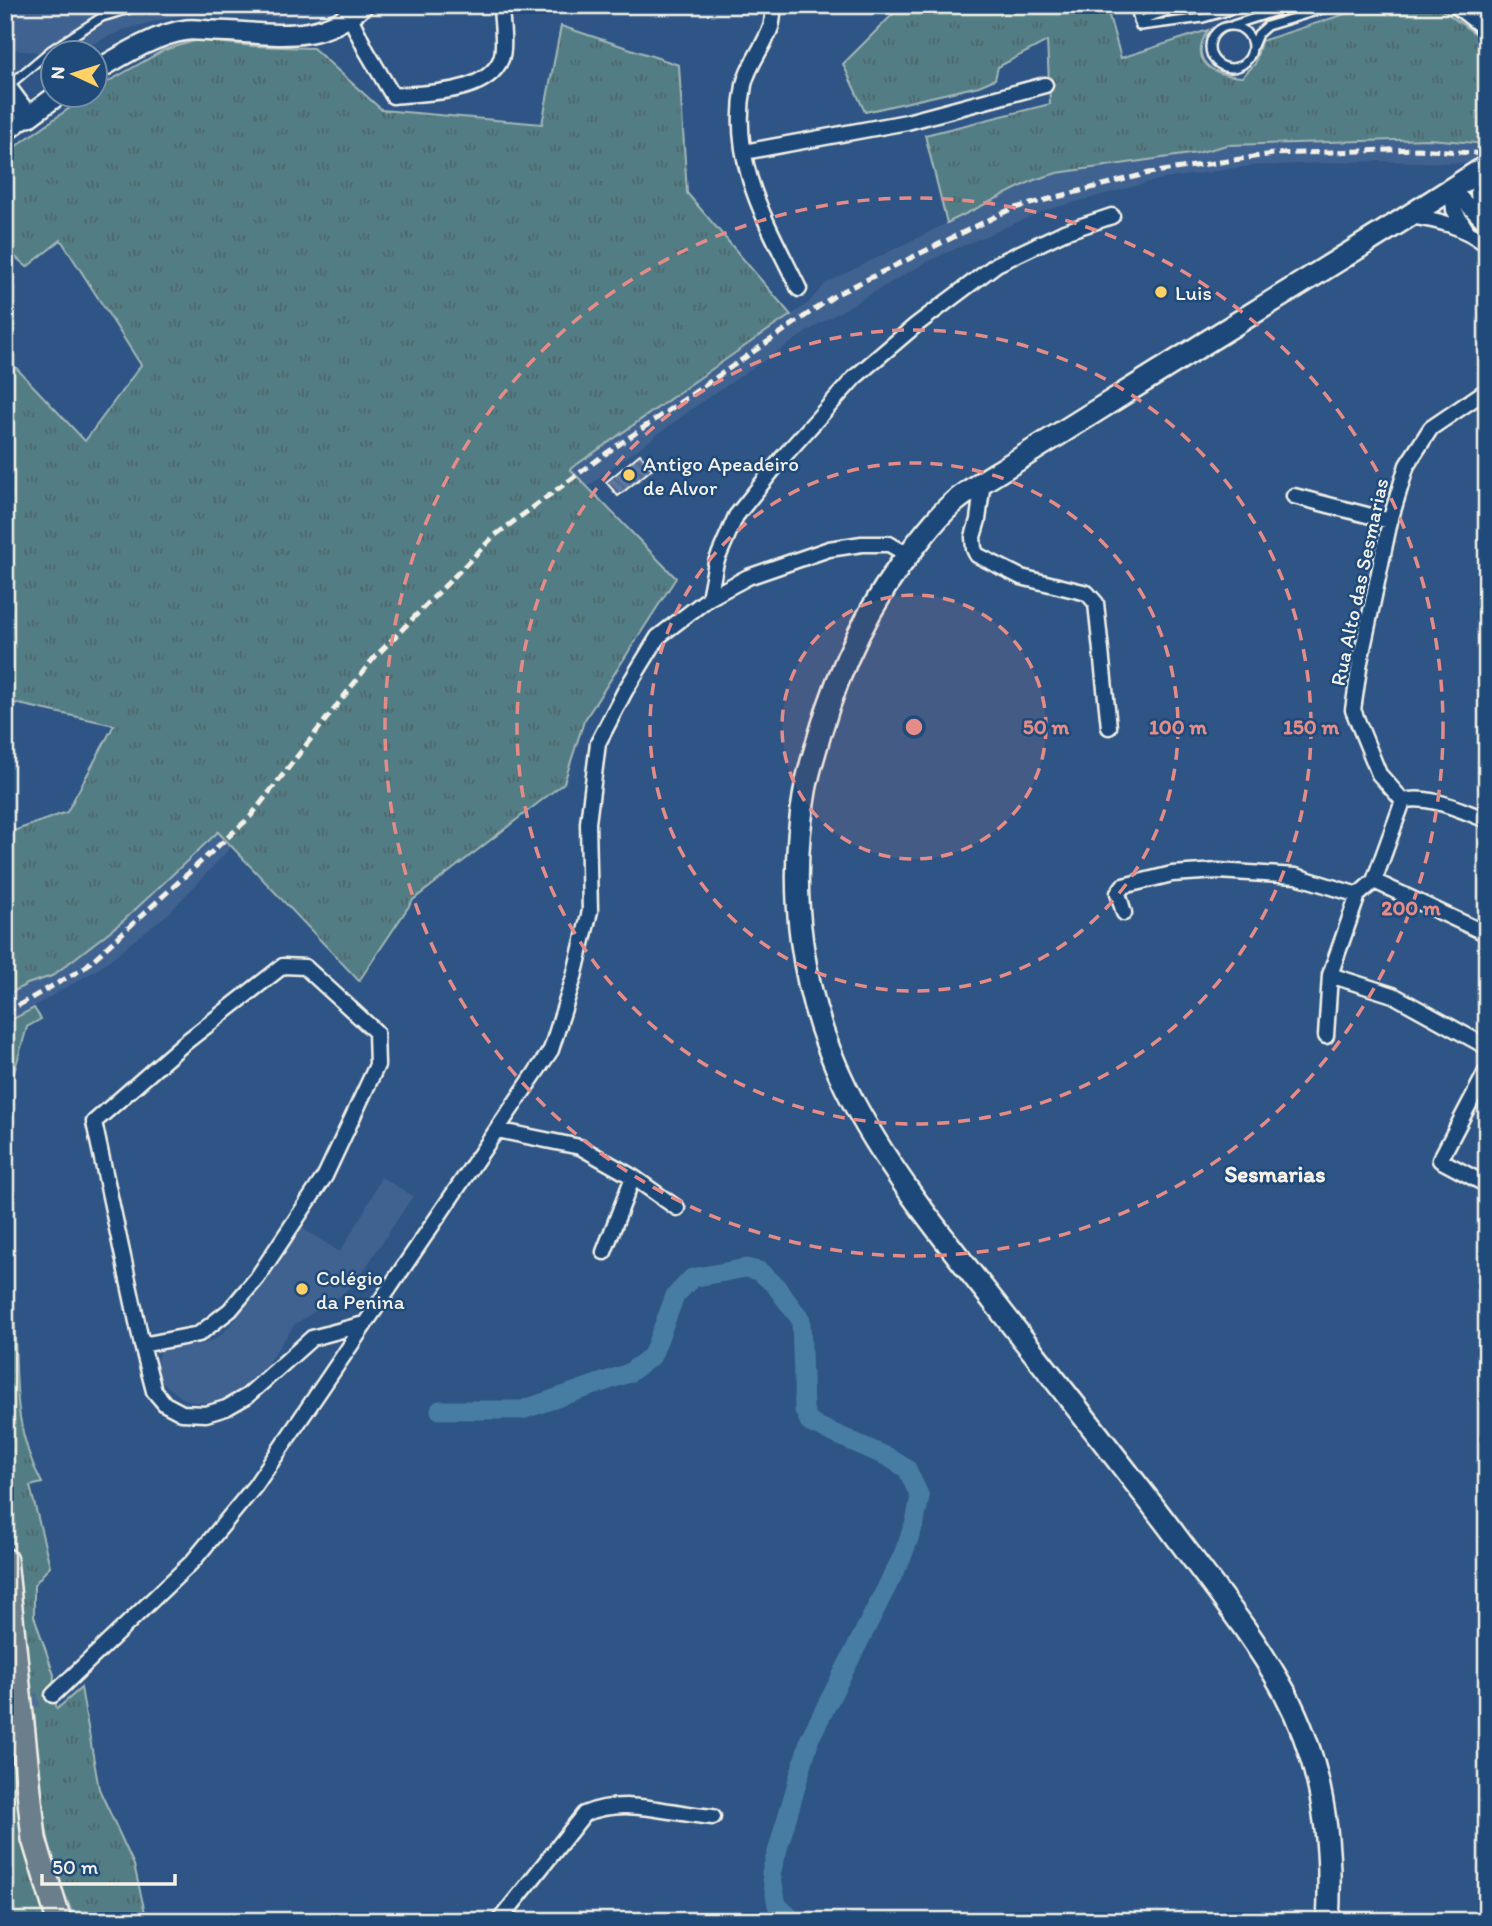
<svg xmlns="http://www.w3.org/2000/svg" width="1492" height="1926" font-family="Itim,sans-serif">
  <style>
    .built { fill: #3f6290 }
    .grass { fill: url(#grass-tufts); stroke: #a4b7b6; stroke-width: 2 }
    .lines { fill: none; stroke-linecap: round; stroke-linejoin: round }
    .canal { stroke: #467da3; stroke-width: 19 }
    .building { fill: url(#building-back-hatch); stroke: #f4f1e8; stroke-width: 2 }
    .minor-tunnel { stroke: #4c6c94; stroke-width: 14; stroke-dasharray: 14 7; stroke-linecap: butt }
    .service-casing { stroke: #f4f1e8; stroke-width: 12 }
    .minor-casing { stroke: #f4f1e8; stroke-width: 19 }
    .tertiary-casing { stroke: #f4f1e8; stroke-width: 24 }
    .secondary-casing { stroke: #f4f1e8; stroke-width: 26 }
    .primary-casing { stroke: #f4f1e8; stroke-width: 28 }
    .service { stroke: #1f4a7a; stroke-width: 7 }
    .minor { stroke: #1f4a7a; stroke-width: 14 }
    .tertiary { stroke: #1f4a7a; stroke-width: 19 }
    .secondary { stroke: #1f4a7a; stroke-width: 21 }
    .primary { stroke: #6b7e8b; stroke-width: 23 }
    .rail { stroke: #f4f1e8; stroke-width: 5; stroke-dasharray: 10 5; stroke-linecap: butt }
    .ring { fill: none; stroke: #e58c88; stroke-width: 3.5; stroke-dasharray: 12 9 }
    .poi-dot { fill: #ffd166; stroke: #1f4a7a; stroke-width: 2.5 }
    .labels { text-anchor: middle; dominant-baseline: central; stroke-width: 5; stroke-linejoin: round; paint-order: stroke }
    .poi-label { font-size: 21px; fill: #f4f1e8; stroke: #1f4a7a; text-anchor: start }
    .street-label { font-size: 21px; fill: #f4f1e8; stroke: #1f4a7a }
    .neighbourhood-label { font-size: 23px; font-weight: bold; fill: #f4f1e8; stroke: #1f4a7a }
    .centre { fill: #e58c88; stroke: #1f4a7a; stroke-width: 3.5 }
    .ring-label { font-size: 21px; text-anchor: middle; font-weight: bold; fill: #e58c88; stroke: #1f4a7a; stroke-width: 5; stroke-linejoin: round; paint-order: stroke }
  </style>
  <defs>
    <pattern id="grass-tufts" width="24" height="20" patternUnits="userSpaceOnUse" patternTransform="scale(1.75)"><rect width="24" height="20" fill="#537d85"/><path d="M3 7l-1-3M5 7V3M7 7l1-3M15 17l-1-3M17 17v-4M19 17l1-3" fill="none" stroke="#4e6569"/></pattern>
    <pattern id="building-back-hatch" width="6" height="6" patternUnits="userSpaceOnUse" patternTransform="scale(1.75)"><rect width="6" height="6" fill="#5a77a3"/><path d="M-1 5l2 2M0 0l6 6M5-1l2 2" fill="none" stroke="#526279"/></pattern>
  </defs>
  <rect width="100%" height="100%" fill="#2e5585"/>
  <filter id="ink" filterUnits="userSpaceOnUse"><feTurbulence type="fractalNoise" baseFrequency=".0143" numOctaves="2"/><feDisplacementMap in="SourceGraphic" scale="14" xChannelSelector="R" yChannelSelector="G"/><feConvolveMatrix kernelMatrix="1 2 1 2 8 2 1 2 1" color-interpolation-filters="sRGB"/></filter>
  <g filter="url(#ink)">
    <path class="built" d="M5,5h293l-20,12 -94,-3 -61,16 -48,22 -23,1 -32,-2 -15,-7z
      M1429,139l58,5v20l-108,-3 -130,5 -91,14 -112,30 -116,50 -111,64 -116,77 -98,72 -83,66 -353,374 -71,56 -93,54v-27l22,-12 25,-8 71,-55 87,-79 178,-214 181,-159 41,-26 113,-83 83,-55 20,-22 208,-103 23,-7 140,-20 30,-8z
      M381,1177l32,19 -57,86 -16,14 -45,28 -30,43 -33,28 -14,7 -12,1 -13,-1 -12,-5 -22,-18 -4,-13 5,-15 10,-4 35,-3 16,-9 14,-15 64,-94 41,26 26,-44z"/>
    <path class="grass" d="M902,5h204l15,53 87,-28c-20,32 5,45 34,47l13,-13 6,-23 112,-36h62l52,37v102l-58,-5 -202,6 -30,8 -140,20 -23,7 -87,43 -22,-88 125,-31 -3,-63 -49,26 -3,12 -16,7 -114,26 -22,-48z
      M561,26l118,39 8,128 104,122c-75,49 -147,104 -221,154l106,109 -92,143 -20,62 -151,117 -54,81 -141,-149 -95,89 -71,55 -25,8 -22,12v-162l62,-22 47,-87 -109,-24v-345l80,85 56,-76 -80,-125 -34,27 -22,-19v-94l83,-59 6,-1 1,-4 9,-6 60,-34 34,-10 55,6 60,2 69,62 160,14z
      M34,1008l7,11 -14,8 -22,77v-81z
      M5,1256c22,79 -5,150 37,227l-12,3 20,80 -16,19v31l20,59 -1,20 4,14 24,-21 18,101 35,76 13,56h-72l-22,-59 -14,-67 -34,-329z
      M5,1602l43,319h-43z"/>
    <g class="lines">
      <path class="canal" d="M440,1410h82l107,-37 23,-17 23,-60 17,-18 54,-10 13,3 16,14 26,35 3,90 6,13 78,34 19,12 13,28 -5,25 -13,35 -92,181 -39,135 6,32 17,16"/>
    </g>
    <path class="building" d="M640,454l12,15 -34,27 -12,-14z"/>
    <g class="lines">
      <path class="minor-tunnel" d="M5,1709l48,-14"/>
      <g class="service-casing">
        <path id="service" d="M1134,5l6,21 63,-8 46,-13
          M1135,9l12,-4
          M1138,21l48,-16
          M1233,25l62,-20
          M1210 47a21 21 0 1 1 42 0a21 21 0 1 1-42 0Z
          M1253,46l5,-12 9,-8 69,-21
          M7,87l44,-37 51,-33 41,-12"/>
      </g>
      <g class="minor-casing">
        <path id="minor" d="M774,5c-1,7 -1,15 -3,22 -7,20 -23,38 -27,58 -15,77 23,138 55,204
          M350,17l16,33 27,46c33,-4 93,-1 108,-37 5,-12 0,-40 0,-54
          M5,135l23,-18
          M744,152l163,-30 138,-37
          M1480,171c-4,20 -2,40 7,60
          M1452,189l2,21 13,21
          M1452,189l29,30
          M1409,216c30,4 54,10 78,29
          M1487,390l-56,38 -24,37 -17,56 -30,141 -7,48 26,64 24,27c27,-7 59,10 84,19
          M983,481l-5,39 -5,17 1,12 3,6 44,22 66,16 9,10 13,124
          M1294,496l96,25
          M709,598l7,-36 20,-46 48,-60 71,-79 61,-52 81,-61 67,-32 48,-16
          M1403,801l-29,80 -16,14 -28,80 63,20 94,52
          M1374,881l113,53
          M1124,913l-6,-20 5,-7 49,-12 46,-3 78,5 62,19
          M1326,1036l4,-61
          M1487,1070l-47,90 47,25
          M497,1130l83,17 53,30 -29,75
          M633,1177l44,31
          M142,1345l57,-11 31,-24 27,-32 68,-102 52,-111 -1,-33 -71,-65 -22,-1 -101,79 -88,77 48,223 12,46 11,13 17,9 24,1 20,-6 21,-12 65,-58 52,-14
          M53,1695l140,-134 62,-75 296,-436 23,-73 16,-66 -2,-88 10,-80 27,-52 33,-54 51,-39 39,-21 81,-28 33,-5h27l19,11
          M499,1921l85,-107c43,-18 85,0 129,3"/>
      </g>
      <g class="tertiary-casing">
        <path id="tertiary" d="M1459,5l28,22
          M94,72c27,-16 62,-38 93,-42 9,-1 19,1 27,1 56,1 104,16 149,-26
          M5,86l23,31 31,-23"/>
      </g>
      <g class="secondary-casing">
        <path id="secondary" d="M1328,1921c5,-79 -6,-159 -44,-230 -29,-53 -67,-100 -103,-148 -61,-82 -125,-161 -187,-241 -54,-68 -109,-136 -148,-214 -45,-91 -59,-197 -41,-297 3,-18 9,-36 14,-54 20,-70 50,-134 96,-191 11,-14 23,-30 37,-42 17,-15 37,-26 56,-38 38,-24 77,-48 115,-72 121,-76 244,-150 364,-228"/>
      </g>
      <g class="primary-casing">
        <path id="primary" d="M5,1560l29,279 25,82"/>
      </g>
      <use href="#service" class="service"/>
      <use href="#minor" class="minor"/>
      <use href="#tertiary" class="tertiary"/>
      <use href="#secondary" class="secondary"/>
      <use href="#primary" class="primary"/>
      <path class="rail" d="M5,1013l79,-45 166,-151 123,-158 121,-123 114,-84 229,-158 174,-85 138,-36 124,-19 145,-5 69,5"/>
    </g>
  </g>
  <circle cx="914" cy="727" r="132" fill="#e58c88" fill-opacity=".12"/>
  <g class="ring">
    <circle cx="914" cy="727" r="132"/>
    <circle cx="914" cy="727" r="264"/>
    <circle cx="914" cy="727" r="397"/>
    <circle cx="914" cy="727" r="529"/>
  </g>
  <g class="poi-dot">
    <circle cx="1161" cy="292" r="7"/>
    <circle cx="629" cy="475" r="7"/>
    <circle cx="302" cy="1289" r="7"/>
  </g>
  <g class="labels">
    <g class="poi-label">
      <text x="1175" y="292">Luis</text>
      <text x="643" y="463">Antigo Apeadeiro<tspan x="643" dy="24">de Alvor</tspan></text>
      <text x="316" y="1277">Colégio<tspan x="316" dy="24">da Penina</tspan></text>
    </g>
    <g class="street-label">
      <text transform="translate(1359 582) rotate(-78)">Rua Alto das Sesmarias</text>
    </g>
    <g class="neighbourhood-label">
      <text x="1275" y="1174">Sesmarias</text>
    </g>
  </g>
  <circle cx="914" cy="727" r="10" class="centre"/>
  <g class="ring-label">
    <text x="1046" y="734">50 m</text>
    <text x="1178" y="734">100 m</text>
    <text x="1311" y="734">150 m</text>
    <text x="1411" y="915">200 m</text>
  </g>
  <rect width="1492" height="1926" fill="none" stroke="#1f4a7a" stroke-width="28"/>
  <rect x="14" y="14" width="1464" height="1898" fill="none" stroke="#f4f1e8" stroke-width="2.5" filter="url(#ink)"/>
  <g transform="translate(74 74) rotate(274)"><circle r="33" fill="#1f4a7a" stroke="#748da6" stroke-width="2"/>
  <path d="M0-5L12 26L0 18L-12 26Z" fill="#ffd166"/>
  <text y="-10" font-size="19" font-weight="bold" text-anchor="middle" fill="#f4f1e8">N</text>
  </g>
  <path d="M42 1874v10h133v-10" fill="none" stroke="#f4f1e8" stroke-width="3.5"/>
  <text x="52" y="1874" font-size="21" fill="#f4f1e8" stroke="#1f4a7a" stroke-width="5" paint-order="stroke">50 m</text>
</svg>
